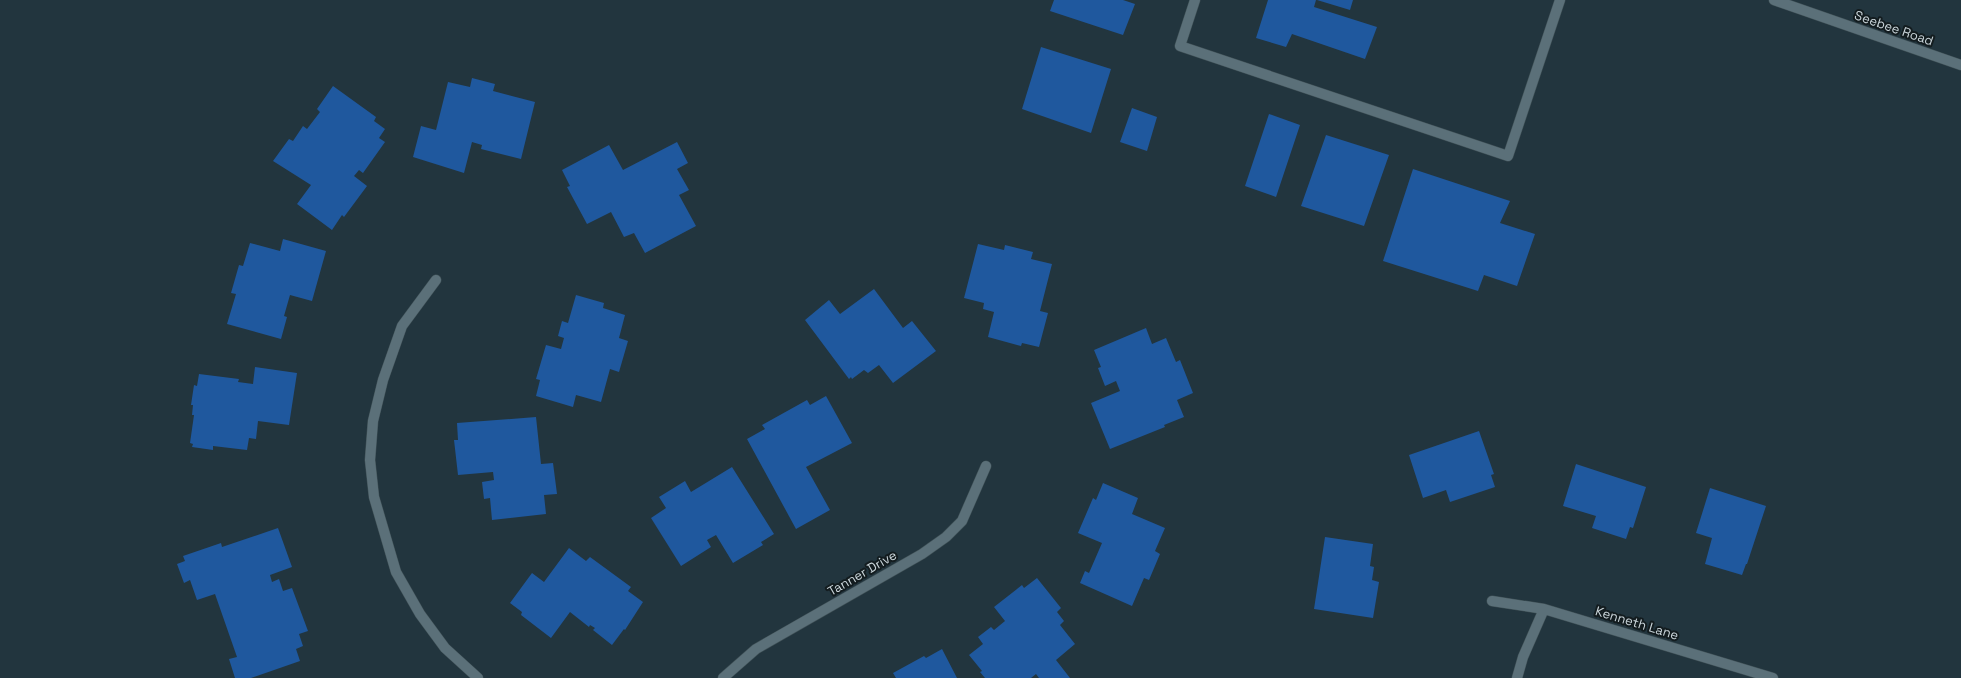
<svg xmlns="http://www.w3.org/2000/svg" width="1961" height="678" font-family="'Space Grotesk',sans-serif">
  <style>
    .building { fill: #1f589e }
    .lines { fill: none; stroke-linecap: round; stroke-linejoin: round }
    .minor-casing { stroke: #405157; stroke-width: 11 }
    .minor { stroke: #5b7079; stroke-width: 10 }
    .labels { text-anchor: middle; dominant-baseline: central; stroke-width: 4; stroke-linejoin: round; paint-order: stroke }
    .street-label { font-size: 13px; fill: #cad5da; stroke: #131c1f }
  </style>
  <rect width="100%" height="100%" fill="#22353e"/>
  <path class="building" d="M1054,0h69l12,4 -12,31 -73,-24z
    M1268,0h48l-2,7 63,20 -12,32 -73,-25 -6,13 -30,-9z
    M1317,0h36l-3,10z
    M1041,47l70,22 -20,64 -69,-24z
    M472,78l23,6 -2,7 42,11 -14,57 -40,-10 1,-4 -10,-3 -8,31 -51,-16 8,-31 15,4 12,-48 22,5z
    M333,86l43,31 -2,4 11,8 -6,9 6,4 -22,31 -4,-3 -5,6 13,10 -23,31 -2,-2 -10,15 -35,-26 14,-19 -38,-24 16,-22 4,2 10,-15 4,3 13,-17 -3,-3z
    M1132,108l25,9 -10,34 -27,-9z
    M1269,114l31,11 -24,72 -31,-11z
    M1326,135l63,20 -25,71 -63,-20z
    M677,142l11,21 -11,6 12,21 -10,5 17,31 -51,27 -11,-20 -10,4 -13,-25 -24,12 -20,-37 3,-1 -8,-16 47,-25 14,25z
    M1413,169l97,32 -10,22 35,11 -18,52 -33,-11 -6,16 -95,-30z
    M283,239l43,12 -14,50 -22,-6 -6,21 3,1 -6,22 -54,-15 9,-30 -5,-1 8,-28 4,1 7,-23 30,8z
    M978,244l26,6 1,-5 28,7 -2,7 21,5 -12,47 8,2 -9,34 -17,-4 -1,3 -33,-9 6,-25 -11,-3 1,-6 -20,-5z
    M874,289l29,39 9,-7 24,30 -43,32 -14,-18 -11,8 -4,-3 -12,9 -1,-2 -2,2 -44,-59 24,-20 11,14z
    M576,295l28,8 -1,5 22,7 -6,23 9,3 -9,31 -9,-3 -9,33 -25,-7 -3,12 -37,-11 4,-16 -4,-1 10,-34 15,4 3,-11 -6,-2 4,-15 6,2z
    M1146,328l6,16 14,-6 10,24 4,-2 13,33 -16,7 7,17 -20,8 1,2 -55,22 -19,-46 29,-12 -4,-10 -11,5 -7,-18 3,-1 -7,-17z
    M255,367l42,6 -8,52 -31,-4 -2,18 -7,-1 -2,12 -34,-4v4l-21,-3 1,-3 -3,-1 4,-28h-2l1,-10h-2l3,-20 3,1 2,-12 40,5 -1,3 15,2z
    M826,396l26,47 -46,24 24,43 -34,19 -49,-90 18,-10 -3,-4 45,-25 3,5z
    M536,417l5,47 12,-1 4,31 -13,1 2,19 -54,6 -2,-22 -6,1 -2,-17 12,-2 -1,-8 -35,3 -4,-35h4l-1,-17z
    M1479,431l15,43 -3,1 4,12 -45,15 -4,-12 -23,8 -14,-43z
    M1576,464l70,23 -13,41 -3,-1 -4,12 -34,-11 4,-12 -33,-10z
    M732,467l42,67 -13,8 2,3 -30,18 -17,-28 -9,5 4,7 -30,19 -30,-48 15,-10 -7,-11 26,-16 6,11z
    M1103,483l35,15 -6,16 33,14 -10,23 5,3 -11,26 -5,-2 -12,28 -52,-23 5,-12 4,2 13,-30 -24,-10 15,-35 3,2z
    M1710,488l56,18 -19,58h-1l-4,11 -37,-11 7,-26 -16,-5z
    M278,528l14,39 -22,8 2,7 7,-3 4,12 9,-3 16,43 -9,3 4,12 -7,3 4,12 -49,17h-16l-6,-19 8,-2 -22,-63 -18,6 -7,-20 -6,3 -7,-19 8,-3 -2,-5 38,-13 1,4z
    M1325,537l48,7 -3,22 4,1 -2,13 7,2 -6,36 -59,-9z
    M569,548l17,13 4,-4 41,30 -3,4 15,11 -18,28 -1,-1 -12,16 -19,-15 2,-2 -5,-3 -1,2 -19,-15 -19,26 -30,-23 1,-3 -12,-9 22,-30 12,9z
    M1037,578l24,30 -4,4 7,9 -4,4 15,19 -19,16 14,18h-31l-3,-4 -5,4h-46l-5,-6 2,-1 -13,-16 14,-11 -5,-7 13,-10 3,3 11,-9 -11,-14 28,-22 2,3z
    M942,649l15,29h-61l-3,-5 31,-17 2,2z"/>
  <g class="lines">
    <g class="minor-casing">
      <path id="minor" d="M1195,0l-15,46 328,110 52,-156
        M1774,0l187,65
        M436,280l-34,46 -19,54 -10,41 -3,39 4,37 22,75 24,42 25,34 33,30
        M1492,601l52,8 229,69
        M723,678l33,-29 166,-95 24,-17 16,-16 24,-55
        M1517,678l6,-21 21,-48"/>
    </g>
    <use href="#minor" class="minor"/>
  </g>
  <g class="labels">
    <g class="street-label">
      <text transform="translate(1894 28) rotate(19)">Seebee Road</text>
      <text transform="translate(862 573) rotate(-30)">Tanner Drive</text>
      <text transform="translate(1637 623) rotate(17)">Kenneth Lane</text>
    </g>
  </g>
</svg>
